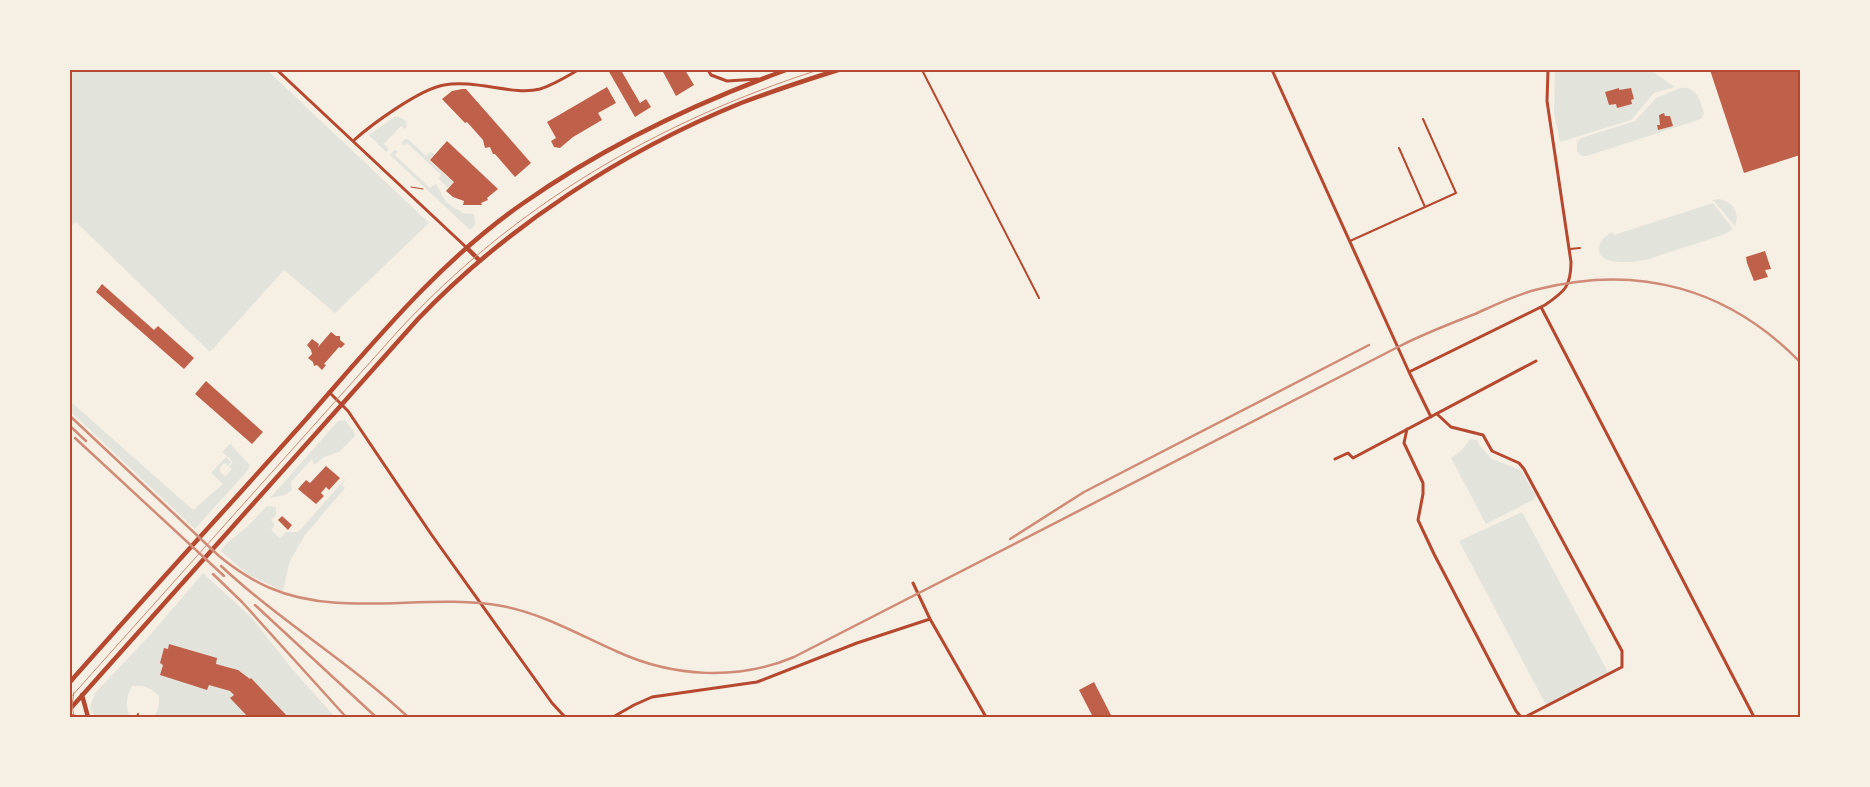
<svg xmlns="http://www.w3.org/2000/svg" width="1870" height="787" font-family="Karla,sans-serif">
  <style>
    .green { fill: #e2e4dc }
    .building { fill: #bf614a }
    .lines { fill: none; stroke-linecap: round; stroke-linejoin: round }
    .path { stroke: #b5482f; stroke-width: 1 }
    .service { stroke: #b5482f; stroke-width: 2 }
    .minor { stroke: #b5482f; stroke-width: 3 }
    .secondary { stroke: #b5482f; stroke-width: 4.5 }
    .tram { stroke: #cf8b77; stroke-width: 1 }
    .rail { stroke: #cf8b77; stroke-width: 2.5 }
    .neatline { fill: none; stroke: #b5482f; stroke-width: 2 }
  </style>
  <rect width="100%" height="100%" fill="#f6efe4"/>
  <path class="green" d="M70,70h197l162,153 -94,90 -51,-43 -74,82 -134,-130 -6,5z
    M1555,70h96l24,17 -21,6 -23,27 -71,22 -6,-29z
    M1680,88c17,-2 20,12 24,25l-3,6 -114,37h-5l-5,-5v-9l4,-4 54,-17 21,-23z
    M396,116l9,4 2,6 -2,3 -4,-3 -17,18 5,5 -3,3 -17,-17z
    M405,139h3l18,17 5,-4 3,2 -5,6 24,22 -5,6 -9,-9 2,-4 -34,-32 -4,3 -1,-4z
    M394,150l4,1 -3,4 35,33 6,-4c8,14 8,20 25,27l1,2 12,1c1,7 3,12 -4,16l-80,-75z
    M1719,199c14,3 21,13 16,27l-22,-26z
    M1713,203l20,26 -8,5c-20,7 -40,13 -59,19 -9,3 -18,7 -27,8 -8,1 -23,2 -31,-1 -17,-6 -8,-23 5,-28l1,3z
    M70,401l123,109 30,-26 -12,-11 15,-16 5,5 -3,4 -4,-3 -4,5v4l5,4 7,-7 -3,-2 4,-5 -11,-10 8,-8 20,21 -2,5 -53,59 -125,-118z
    M345,420l9,12 1,4 -16,16 -15,5 -10,8 -2,-6 -21,23 1,8 -7,5 -15,3 68,-77z
    M1470,439l7,1 3,6 12,13 29,11 15,26 -3,4 -47,24 -35,-66 10,-7z
    M346,478l-4,7 3,3 -40,47 -16,28 -6,28 -36,-17 -26,-23 6,-8 19,-15 21,-22 9,1v8l-5,5 4,5 -4,5 9,8 6,-6h11l4,-3z
    M1522,512l87,162 -63,31 -87,-164z
    M203,573l48,44 42,53 42,47h-184c8,-3 8,-13 8,-21 -8,-8 -15,-11 -27,-10 -6,11 -7,19 -2,31h-35l-5,-10 5,-14 56,-59z"/>
  <path class="building" d="M608,70h17l-3,2 18,31 6,-4 5,8 -16,10z
    M662,70h23l9,15 -18,11z
    M1710,70h90v85l-56,18z
    M607,87l9,16 -18,10 4,7 -29,17 -13,11 -6,-1 -3,-6 5,-3 -9,-16z
    M1619,88v2l12,-2 3,11 -3,1 1,4 -15,4 -1,-4 -7,1 -4,-13z
    M462,89h4l65,74 -16,14 -20,-23h-2l-3,-7 -5,1 -2,-8 -16,-18 -2,1 -23,-24 10,-8z
    M1664,113l1,3h5l3,10 -15,4 -1,-5h3l-1,-10z
    M447,141l51,48 -11,9 1,2 -7,3 1,2h-19l1,-4 -11,-4 -7,-6 8,-9 -24,-22z
    M1765,251l6,18 -6,1 3,7 -14,4 -7,-18 -1,-6z
    M102,284l52,46 4,-4 36,32 -10,11 -88,-77z
    M331,332l5,4h4v4l5,4 -4,4 -2,-1 -15,17 2,1 -4,5 -5,-5 -3,1 -1,-4 -5,-4 4,-4 -1,-4 -4,-5 5,-6 7,5 -1,3z
    M206,381l57,51 -11,12 -57,-50z
    M326,466l14,12 -11,12 -3,-3 -5,6 3,3 -8,8 -18,-15 8,-9 4,3z
    M282,516l10,9 -4,5 -10,-10z
    M169,644l48,14 -1,6 22,6 12,9 1,-1 37,39h-40l-18,-19 4,-3 -4,-4 -21,-6 -2,5 -47,-15 3,-10 -3,-2 4,-15 4,1z
    M1094,682l18,35h-19l-14,-27z"/>
  <g class="lines">
    <path class="path" d="M411,187l12,2"/>
    <path class="service" d="M922,70l117,228
      M1399,148l26,59
      M1350,241l106,-48 -33,-74
      M1570,249l10,-1
      M137,717l1,-3"/>
    <path class="minor" d="M277,70l190,178
      M708,70l3,5 16,6 31,-2
      M1272,70l137,302 22,45
      M353,141c19,-17 67,-52 91,-56 31,-6 69,11 96,4 13,-4 26,-12 38,-19
      M1541,307l213,410
      M1409,372l136,-67c19,-13 26,-18 26,-43l-24,-161 1,-31
      M329,392l19,19 83,123 121,169 13,14
      M1437,414l14,13 32,8 9,16 27,12 5,6 98,182v16l-97,50
      M1407,429l-3,14 19,40v11l-5,26 16,34 82,157 5,6
      M1335,459l13,-6 5,5 183,-97
      M913,583l17,36 56,98
      M613,717l21,-12 18,-8 105,-15 100,-39 73,-24"/>
    <path class="secondary" d="M467,248l13,13
      M70,682c76,-86 154,-171 231,-257 69,-78 135,-161 221,-221 81,-57 171,-100 264,-134
      M82,695l6,22
      M70,709l348,-390c88,-92 205,-168 323,-216 32,-12 65,-23 97,-33
      M70,716l5,1"/>
    <path class="tram" d="M74,692l-2,13 2,12
      M70,698l329,-368c116,-125 258,-208 419,-260"/>
    <path class="rail" d="M70,416l149,140c16,13 32,24 51,32 72,31 157,4 232,18 42,8 77,29 116,46 55,25 120,29 176,5l604,-310c25,-13 51,-23 77,-33 20,-9 42,-20 64,-25 99,-25 189,-1 261,73
      M70,426l16,15
      M75,438l149,138
      M1010,539l74,-47 285,-147
      M221,566c59,55 128,96 187,151
      M213,574l29,28 104,115
      M255,605l121,112"/>
  </g>
  <rect width="1870" height="787" fill="none" stroke="#f6efe4" stroke-width="142"/>
  <rect x="71" y="71" width="1728" height="645" class="neatline"/>
</svg>
